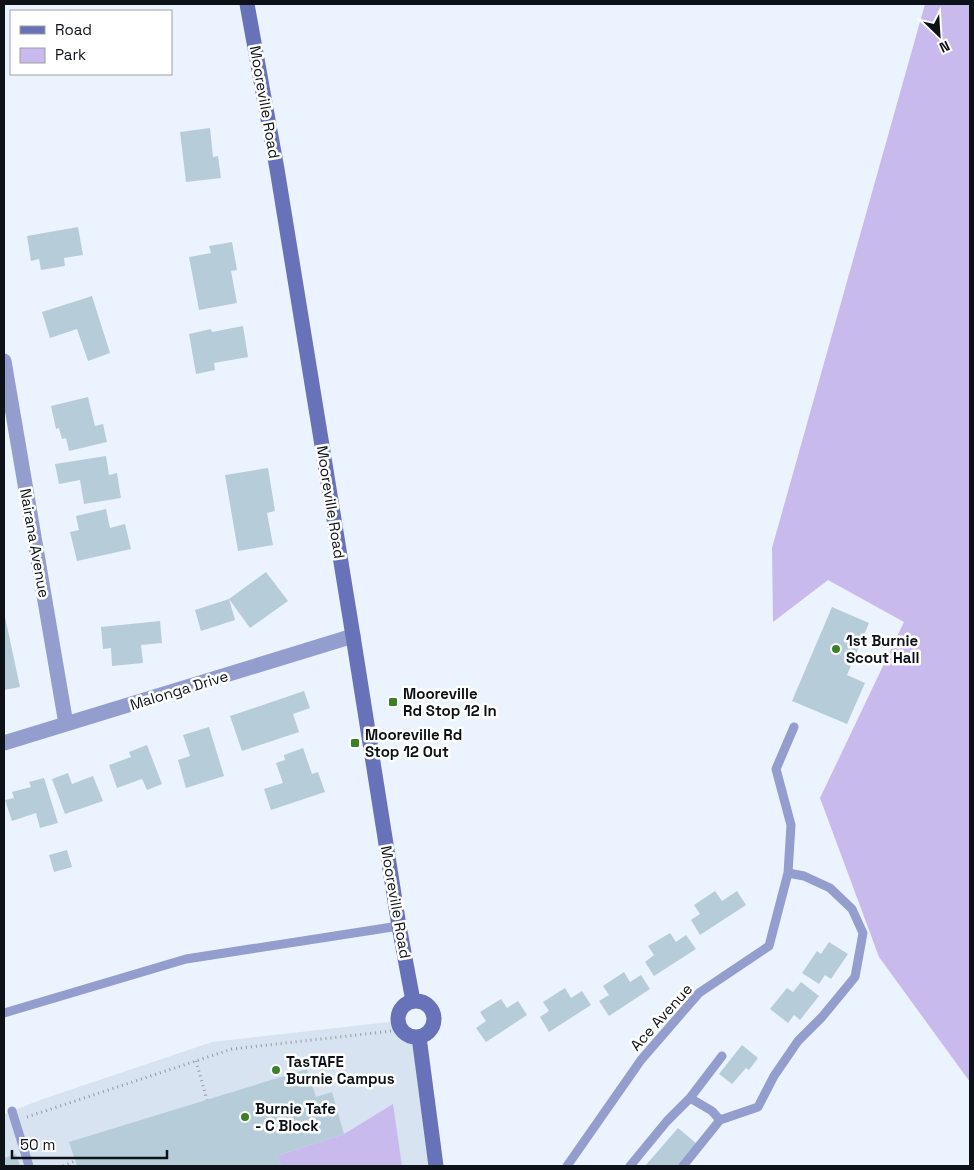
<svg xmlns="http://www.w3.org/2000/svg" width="974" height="1170" font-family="'Space Grotesk',sans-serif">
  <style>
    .built { fill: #d7e3f1 }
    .green { fill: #c9baed }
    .building { fill: #b6cdd9 }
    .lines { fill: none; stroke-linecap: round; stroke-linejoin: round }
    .path { stroke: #939aa3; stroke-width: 3; stroke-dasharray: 1 4; stroke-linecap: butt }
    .lane { stroke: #939dce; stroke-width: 9 }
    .street { stroke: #939dce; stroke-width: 15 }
    .secondary { stroke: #6772b9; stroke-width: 15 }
    .poi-dot { fill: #3a8025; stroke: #fff; stroke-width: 2 }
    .labels { text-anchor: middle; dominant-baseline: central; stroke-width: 5; stroke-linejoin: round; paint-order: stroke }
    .street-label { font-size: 15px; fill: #0d1218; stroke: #fff }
    .poi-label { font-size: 15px; font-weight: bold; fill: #0d1218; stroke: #fff; text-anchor: start }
  </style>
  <rect width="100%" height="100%" fill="#eaf3fe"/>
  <path class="built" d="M398,1021l1,5 6,8 9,4 22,128h-432v-52l39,-15 169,-57z"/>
  <path class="green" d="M925,4h45v1078l-91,-125 -59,-159 84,-176 -76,-42 -55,42 -1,-74z
    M393,1104l9,62h-121l-4,-10 67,-22z"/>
  <path class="building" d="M210,128l3,29 5,-1 3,22 -35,4 -6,-50z
    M78,227l5,28 -19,3 1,8 -24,4 -2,-11 -8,2 -4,-25z
    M232,242l5,28 -6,1 6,32 -38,7 -10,-53 22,-4 -2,-7z
    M92,296l18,57 -22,8 -11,-32 -27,9 -8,-26z
    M243,326l5,31 -34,6 1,7 -19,4 -7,-40 22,-5 1,3z
    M88,397l7,29 8,-2 4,18 -38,9 -3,-13 -4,1 -3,-11 -3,1 -5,-23z
    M106,456l3,19 8,-2 4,25 -37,6 -4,-24 -21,4 -4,-20z
    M268,468l7,43 -8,2 6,32 -35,6 -13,-76z
    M106,509l4,19 15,-4 6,25 -54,12 -7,-29 9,-2 -3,-14z
    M266,572l22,29 -38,27 -21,-29z
    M229,599l6,21 -34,11 -6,-21z
    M832,607l37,16 -22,52 18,8 -18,41 -55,-23z
    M4,612l16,75 -16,3z
    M160,621l2,22 -21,2 2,18 -31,3 -1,-18 -8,1 -2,-22z
    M304,691l6,17 -17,6 6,18 -57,19 -12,-35z
    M209,727l15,49 -38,12 -8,-28 12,-4 -7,-21z
    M147,745l15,39 -15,6 -5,-11 -25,9 -8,-23 22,-8 -2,-5z
    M303,748l9,26 6,-2 7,20 -54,18 -7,-21 19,-6 -7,-20 9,-3 -1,-5z
    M68,773l4,11 21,-8 10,25 -38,13 -13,-35z
    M44,778l14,45 -18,5 -4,-15 -24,8 -7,-21 9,-2 -2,-6 19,-5 -2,-5z
    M67,850l5,17 -18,5 -5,-17z
    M715,891l7,10 15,-10 9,14 -46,30 -9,-15 9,-6 -6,-9z
    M670,933l6,9 10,-7 10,14 -42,27 -9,-14 9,-7 -6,-9z
    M829,942l19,12 -17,25 -6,-4 -6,9 -17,-11 15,-22 4,3z
    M624,972l6,10 11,-7 9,14 -41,27 -10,-15 10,-6 -6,-9z
    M801,982l18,14 -19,24 -6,-5 -6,8 -18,-14 17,-21 6,4z
    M565,988l6,10 11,-7 9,14 -42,27 -9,-15 9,-6 -6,-9z
    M501,999l6,9 11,-7 9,14 -41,27 -10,-14 10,-7 -6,-9z
    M742,1045l16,13 -9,12 -3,-2 -14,16 -13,-10z
    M307,1069l9,28 16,-5 12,42 -67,22 4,10h-204l-8,-24z
    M678,1128l19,16 -19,22h-33z
    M16,1154l4,12h-16v-8z"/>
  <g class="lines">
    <path class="path" d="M196,1061l11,39
      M27,1117l205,-68 169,-19
      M63,1166l12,-5"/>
    <path class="lane" d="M4,1013l182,-54 213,-33
      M690,1098l32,-42
      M12,1111l17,55
      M567,1166l74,-106 58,-67 70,-47 19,-73 3,-48 -15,-56 18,-42
      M630,1166l37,-45 23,-23 22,13 8,9 38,-13 16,-31 24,-35 24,-24 33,-40 8,-44 -11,-24 -22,-21 -26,-12 -16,-3
      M683,1166l37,-46"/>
    <path class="street" d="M4,361l62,363
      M4,743l349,-107"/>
    <path class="secondary" d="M247,4l30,165 76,467 46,290 14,75
      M398 1019a18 18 0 1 1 36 0a18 18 0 1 1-36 0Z
      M419,1037l17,129"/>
  </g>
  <g class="poi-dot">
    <circle cx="836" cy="649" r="5"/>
    <rect x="388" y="697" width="10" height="10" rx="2.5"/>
    <rect x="350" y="738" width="10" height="10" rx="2.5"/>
    <circle cx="276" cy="1070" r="5"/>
    <circle cx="245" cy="1117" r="5"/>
  </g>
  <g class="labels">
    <g class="street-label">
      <text transform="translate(265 102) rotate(80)">Mooreville Road</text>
      <text transform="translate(331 502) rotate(81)">Mooreville Road</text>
      <text transform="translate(35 543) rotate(80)">Nairana Avenue</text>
      <text transform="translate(179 690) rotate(-17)">Malonga Drive</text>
      <text transform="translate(396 902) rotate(80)">Mooreville Road</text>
      <text transform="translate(661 1017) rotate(-48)">Ace Avenue</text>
    </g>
    <g class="poi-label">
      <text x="846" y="640">1st Burnie<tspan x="846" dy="17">Scout Hall</tspan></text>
      <text x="403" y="693">Mooreville<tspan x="403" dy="17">Rd Stop 12 In</tspan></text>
      <text x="365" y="734">Mooreville Rd<tspan x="365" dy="17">Stop 12 Out</tspan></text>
      <text x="286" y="1061">TasTAFE<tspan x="286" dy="17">Burnie Campus</tspan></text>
      <text x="255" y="1108">Burnie Tafe<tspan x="255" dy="17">- C Block</tspan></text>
    </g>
  </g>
  <rect width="974" height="1170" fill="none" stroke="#0d1218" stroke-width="10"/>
  <rect x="10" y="10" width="162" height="65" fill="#ffffff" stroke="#9ea0a3"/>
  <rect x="20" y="26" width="25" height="8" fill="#6772b9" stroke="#9ea0a3"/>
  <text x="55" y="35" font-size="15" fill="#0d1218">Road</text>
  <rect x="20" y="48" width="25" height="15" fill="#c9baed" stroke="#9ea0a3"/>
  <text x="55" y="60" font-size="15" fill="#0d1218">Park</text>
  <g transform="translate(939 35) rotate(155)" stroke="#ffffff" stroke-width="4" paint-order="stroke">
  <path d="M0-4L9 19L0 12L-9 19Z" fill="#0d1218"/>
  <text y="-8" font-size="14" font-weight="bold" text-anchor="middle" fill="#0d1218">N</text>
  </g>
  <path d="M12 1150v8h155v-8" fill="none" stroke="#0d1218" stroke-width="2.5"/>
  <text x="20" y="1150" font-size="15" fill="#0d1218" stroke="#ffffff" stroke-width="4" paint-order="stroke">50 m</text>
</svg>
